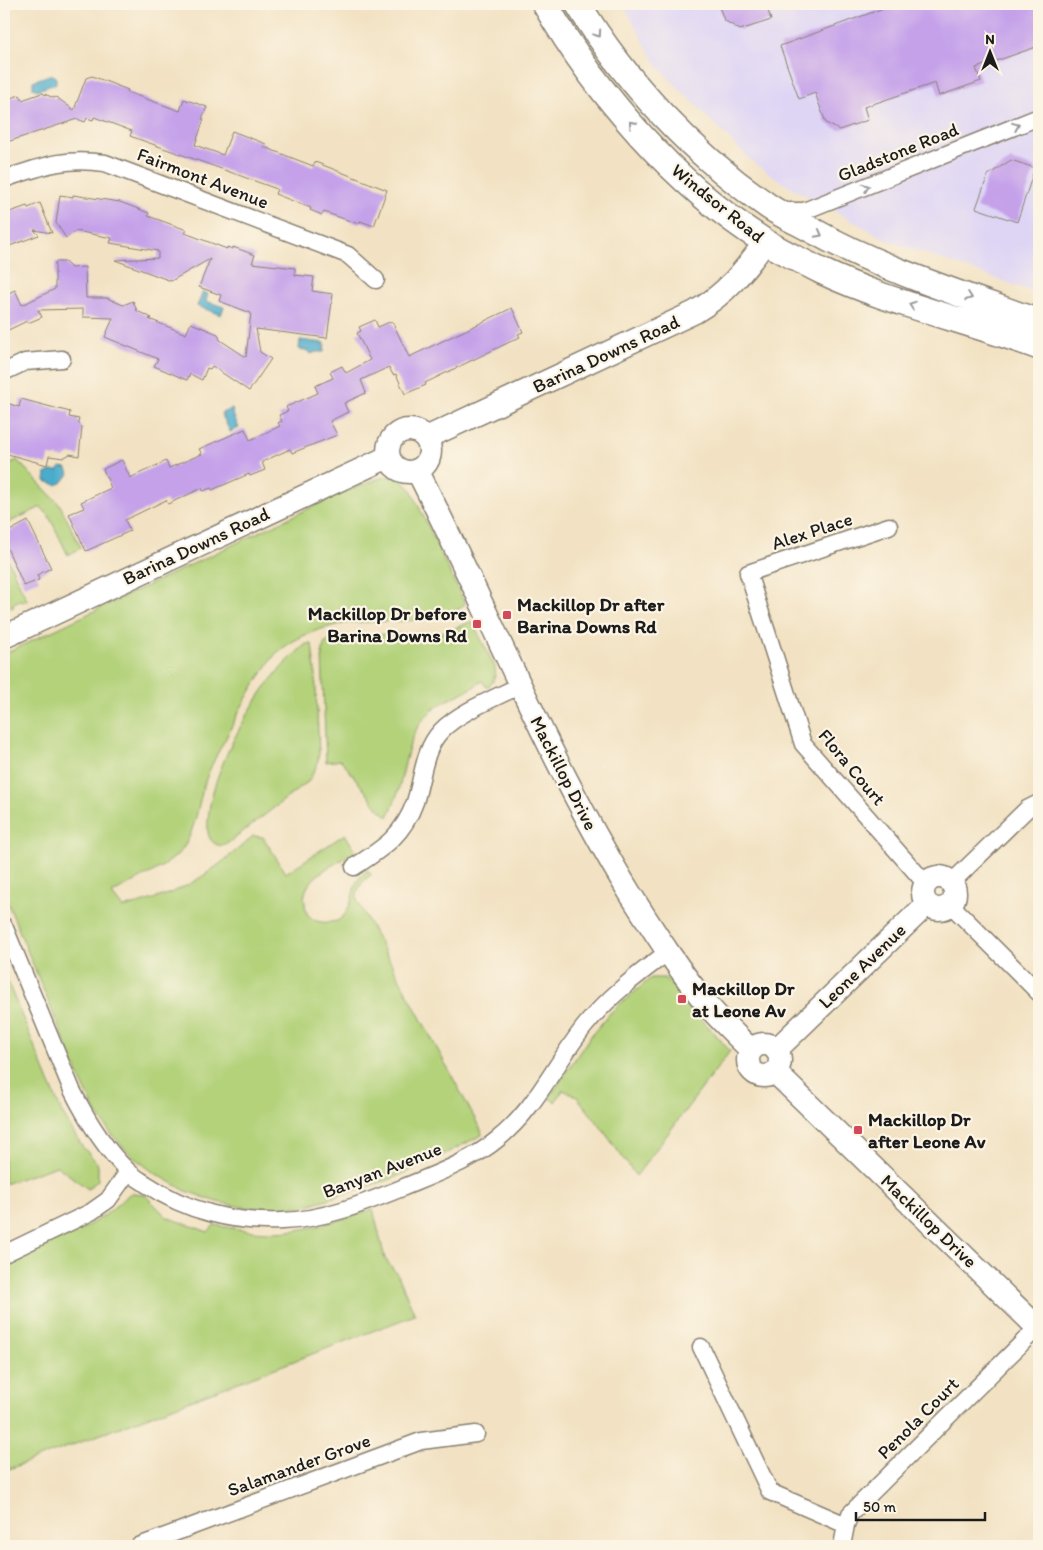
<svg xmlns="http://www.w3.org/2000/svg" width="1043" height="1550" font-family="Itim,sans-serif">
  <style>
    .built { fill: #ded5f5 }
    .green { fill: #b3d27a; stroke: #68774b }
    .water { fill: #4babca; stroke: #346473 }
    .building { fill: #c5a1ea }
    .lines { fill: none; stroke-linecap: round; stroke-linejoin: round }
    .street-casing { stroke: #877f70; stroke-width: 19 }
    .secondary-casing { stroke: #877f70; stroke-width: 25 }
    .primary-casing { stroke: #877f70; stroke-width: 28 }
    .street { stroke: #fff; stroke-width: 16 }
    .secondary { stroke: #fff; stroke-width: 22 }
    .primary { stroke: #fff; stroke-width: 25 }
    .oneway { stroke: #999 }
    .poi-dot { fill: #d1495b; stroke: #fcf5e5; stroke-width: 2 }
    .labels { text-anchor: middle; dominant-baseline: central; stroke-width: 4.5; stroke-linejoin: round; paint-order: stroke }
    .street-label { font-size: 19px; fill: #1c1c1c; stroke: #fcf5e5 }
    .poi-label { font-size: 19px; font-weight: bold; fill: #1c1c1c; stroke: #fcf5e5; text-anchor: start }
  </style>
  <rect width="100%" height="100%" fill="#fcf5e5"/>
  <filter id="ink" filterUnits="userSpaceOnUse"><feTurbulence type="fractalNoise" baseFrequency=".02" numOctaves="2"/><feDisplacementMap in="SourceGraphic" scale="10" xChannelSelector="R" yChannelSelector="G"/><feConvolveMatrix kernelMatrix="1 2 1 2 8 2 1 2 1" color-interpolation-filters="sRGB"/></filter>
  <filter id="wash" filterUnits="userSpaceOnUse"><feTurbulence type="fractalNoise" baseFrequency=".0096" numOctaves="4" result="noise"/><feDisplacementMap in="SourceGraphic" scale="20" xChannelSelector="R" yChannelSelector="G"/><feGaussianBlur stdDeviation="1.12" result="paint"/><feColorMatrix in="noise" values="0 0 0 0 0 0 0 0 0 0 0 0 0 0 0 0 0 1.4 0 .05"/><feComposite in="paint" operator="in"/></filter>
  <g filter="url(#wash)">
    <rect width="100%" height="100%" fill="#f2e2c3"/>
    <path class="built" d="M623,4h416v290l-152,-54 -104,-57 -35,-25 -90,-91z"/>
    <path class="green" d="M17,460l43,45 21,43 -13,7 -19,-39 -8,-9 -37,18v-58z
      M390,476l11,4 9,8 55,116c-24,23 -84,15 -117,19 -26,4 -49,12 -69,28 -6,5 -10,12 -14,18 -15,21 -28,45 -39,69 -8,14 -16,29 -21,44 -7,22 -9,45 -21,65 -15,21 -50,33 -72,47l11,14c25,-7 50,-14 72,-27 21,-13 40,-29 58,-45l10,1 23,36 59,-39 11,18c-17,10 -57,26 -51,51 0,4 1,9 3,12 8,9 19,8 29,6 5,-3 9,-7 11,-12 8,-15 2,-26 20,-39l3,5c-9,6 -15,14 -14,25l124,230 1,5 -51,26 -40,18 -86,27 -26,2h-32l-30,-6 -31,-11 -33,-19 -22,-17 -19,-20 -16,-23 -15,-31 -77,-187v-240l331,-158 42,-17z
      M4,551l23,49 -5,2 -2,-2 -8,4 2,3 -6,2 -1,-2 -3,1z
      M472,621l23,46c1,10 -1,15 -8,21l-5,-7c-13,11 -33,16 -47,27 -28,21 -28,54 -37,84 -2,8 -7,17 -10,25l-9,-8 -38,-49 -15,2 -4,-108c1,-12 5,-14 16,-18l108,-4z
      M306,644h6l3,26 4,83 -2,12 -8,16 -81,62 -8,3c-5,-2 -9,-4 -11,-10 -2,-4 -1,-10 -1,-15 2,-42 32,-98 56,-132 12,-17 27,-32 42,-45z
      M4,973l58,140 20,33 16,18v16l-10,9 -31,-23 -53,18z
      M651,978h14l65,73 -94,125 -36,-50 -23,-29 -14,-7 -8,12 -6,-4 40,-60 23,-27z
      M132,1193l12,1 23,23 41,15 6,-7c19,3 39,7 58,7 35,0 68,-12 101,-23l12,50 13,16 17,40 -411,156v-203l45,-24 35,-16 20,-12 24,-21z"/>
    <path class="water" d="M52,74l4,4v6l-19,6 -4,-2v-7z
      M203,292l5,2 -2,7 18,6 -3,8 -24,-9z
      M300,340l25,3 -1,9h-8l-5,2 -3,-3 -9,-2z
      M232,409l1,2 -1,1 7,16 -9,4 -9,-19z
      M61,467l6,1 2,6 -7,9 -6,2 -11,-4 1,-8 5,-2h7z"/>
    <g id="blocks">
      <path class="building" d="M718,4h48l5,16 -31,10 -16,-10z
        M895,4h144v42l-63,22 5,13 -42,15 -4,-13 -71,24 4,13 -29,10 -13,-7 -11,-30 -16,6 -19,-53z
        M92,76l36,14 -1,2 53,19 4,-12 23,8 -5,12h2l-9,26 28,10 9,-24 34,13 -2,3 49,19 2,-4 72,28 -13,36 -14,-5 -1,3 -35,-12 -2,3 -12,-5 1,-2 -36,-14 2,-5 -147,-53 2,-5 -38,-14 -1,3 -6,-2 -2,4 -8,-3 -73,24v-43l16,-5 2,5 20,-7 12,5 2,-1 18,13 12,-32z
        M1011,160l24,8 -18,54 -41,-14 12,-33z
        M60,195l13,2v-2l47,7 29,11 -1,3 39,14 -2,3 42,16v-2l6,2v-2l22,8 -3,8 43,5v7l19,2 -2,14 21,3 -6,44 -71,-9 4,23 11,7 -22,32 -37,-25 -2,3 -3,-1 -5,12 -12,-6 -3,6 -33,-14 4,-7 -53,-22 8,-19 -30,-1v-8l-45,1 4,7 -14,6 -1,-2 -23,11v-37l11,-5 7,15 33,-16v-27h10l6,6 14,-1 1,31h21l16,7 10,-4 4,10 15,7 -3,1 37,15 5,-11 27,11 2,6 26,17 5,-44 -32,-12 2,-6 -22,-8 11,-28 -39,22 -56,-21 43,-2v-7l-48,-8 2,-5 -36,-7 -10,7 -10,-15z
        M40,203l12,30 -18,-3 5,5 -35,13v-34l23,-8 1,2z
        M512,308l11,24 -5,2 2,3 -95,46 1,2 -21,9 -9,-20 -3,1 -4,-8 -28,13 5,13 -22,10 4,9 -18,9 7,14 -45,18 -2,-4 -28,13 3,8 -15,6 -1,-2 -37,16 -1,-2 -8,3 -1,-3 -34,16 -2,-4 -41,20 5,11 -44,20 -17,-37 15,-6 -3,-6 30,-14 -8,-19 19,-9 8,18 36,-17 3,7 33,-14 -3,-5 46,-20 5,11 30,-14 -2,-3 4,-2 -3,-6 9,-4 -2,-4 32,-14 -3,-7 18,-8 -3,-6 12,-6 4,7 24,-13 -13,-27 4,-2 -2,-4 16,-7 3,7 14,-6 17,36z
        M21,399l49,13 -1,5 10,2 -1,4 4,4 -3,29 -9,-2 -7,4 -14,-2 -2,9 -43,-12v-51l15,5z
        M28,521l23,47 -14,7 2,5 -15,6 -20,-45v-7z"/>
    </g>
  </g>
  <g filter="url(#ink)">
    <use href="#blocks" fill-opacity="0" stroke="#877f70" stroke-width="1"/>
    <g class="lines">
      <g class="street-casing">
        <path id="street" d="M4,179c39,-13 59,-22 101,-16l243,92 28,25
          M781,211h23l235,-94
          M4,372l21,-10 37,-3
          M889,526l-141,47 55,171 123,140
          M354,867c29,-19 49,-31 61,-65 8,-24 8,-52 26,-71 18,-19 56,-34 80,-46
          M951,883l76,-74 12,-6
          M951,905l88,88
          M4,926l68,164c15,30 32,58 56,81 5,5 12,9 18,13 40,27 88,39 136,37 41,-1 83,-18 120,-33 33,-14 70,-27 97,-50 37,-30 56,-74 85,-111 24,-30 53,-52 84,-75
          M4,1254l87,-42 17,-12 20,-28
          M701,1347l69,145 76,33
          M139,1546l282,-105 55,-7
          M842,1546l4,-21 4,-11 188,-187"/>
      </g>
      <g class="secondary-casing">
        <path id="secondary" d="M388 451a21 21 0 1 1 42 0a21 21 0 1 1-42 0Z
          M426,438l269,-126c31,-18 50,-42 70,-70
          M417,470c72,141 131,290 214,425 24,38 49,77 78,112 13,15 28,29 42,43
          M4,637l384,-180
          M923 893a16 16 0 1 1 32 0a16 16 0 1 1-32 0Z
          M748 1060a16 16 0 1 1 32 0a16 16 0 1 1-32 0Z
          M776,1050l151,-146
          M775,1072l264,257"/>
      </g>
      <g class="primary-casing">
        <path id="primary" d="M545,4c51,89 131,182 219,237 18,11 38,20 57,30 70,33 146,49 218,76
          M578,4c48,79 114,149 190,202 13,9 27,15 40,22 73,41 153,66 231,94"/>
      </g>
      <use href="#street" class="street"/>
      <use href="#secondary" class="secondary"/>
      <use href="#primary" class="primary"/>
    </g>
    <defs><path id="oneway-chevron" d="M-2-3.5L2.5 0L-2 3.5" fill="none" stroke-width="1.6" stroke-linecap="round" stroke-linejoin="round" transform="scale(1.25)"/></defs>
    <g class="oneway">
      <use href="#oneway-chevron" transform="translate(598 34) rotate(55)"/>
      <use href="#oneway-chevron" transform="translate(632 124) rotate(-132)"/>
      <use href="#oneway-chevron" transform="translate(1016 126) rotate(-22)"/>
      <use href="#oneway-chevron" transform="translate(866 187) rotate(-21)"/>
      <use href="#oneway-chevron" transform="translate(819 234) rotate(28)"/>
      <use href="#oneway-chevron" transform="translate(969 297) rotate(20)"/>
      <use href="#oneway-chevron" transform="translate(912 305) rotate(-161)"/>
    </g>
  </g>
  <g class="poi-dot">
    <rect x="502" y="610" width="10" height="10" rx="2.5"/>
    <rect x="472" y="619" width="10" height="10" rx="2.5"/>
    <rect x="677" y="994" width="10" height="10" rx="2.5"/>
    <rect x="853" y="1125" width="10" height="10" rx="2.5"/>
  </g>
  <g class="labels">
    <g class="street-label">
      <text transform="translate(898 152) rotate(-22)">Gladstone Road</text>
      <text transform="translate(203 178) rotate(21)">Fairmont Avenue</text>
      <text transform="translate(718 203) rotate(39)">Windsor Road</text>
      <text transform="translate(606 354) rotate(-25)">Barina Downs Road</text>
      <text transform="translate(812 531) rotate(-18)">Alex Place</text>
      <text transform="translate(196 546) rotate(-25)">Barina Downs Road</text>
      <text transform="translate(852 767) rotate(50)">Flora Court</text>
      <text transform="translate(564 773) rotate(63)">Mackillop Drive</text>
      <text transform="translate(862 966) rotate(-44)">Leone Avenue</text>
      <text transform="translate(382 1170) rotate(-21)">Banyan Avenue</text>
      <text transform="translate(929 1221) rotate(44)">Mackillop Drive</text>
      <text transform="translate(918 1418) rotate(-45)">Penola Court</text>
      <text transform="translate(299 1465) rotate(-20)">Salamander Grove</text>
    </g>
    <g class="poi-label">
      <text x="517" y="604">Mackillop Dr after<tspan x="517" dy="22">Barina Downs Rd</tspan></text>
      <text x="467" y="613" text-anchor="end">Mackillop Dr before<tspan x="467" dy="22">Barina Downs Rd</tspan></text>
      <text x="692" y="988">Mackillop Dr<tspan x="692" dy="22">at Leone Av</tspan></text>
      <text x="868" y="1119">Mackillop Dr<tspan x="868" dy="22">after Leone Av</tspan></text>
    </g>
  </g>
  <rect width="1043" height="1550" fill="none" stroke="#fcf5e5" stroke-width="20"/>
  <g transform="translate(990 52)" stroke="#fcf5e5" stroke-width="4" paint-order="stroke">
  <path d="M0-4L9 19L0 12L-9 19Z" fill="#1c1c1c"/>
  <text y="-8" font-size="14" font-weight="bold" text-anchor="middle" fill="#1c1c1c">N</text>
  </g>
  <path d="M856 1512v8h129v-8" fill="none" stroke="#1c1c1c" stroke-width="2.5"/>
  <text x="863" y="1512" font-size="15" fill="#1c1c1c" stroke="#fcf5e5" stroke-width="4" paint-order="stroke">50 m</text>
</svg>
